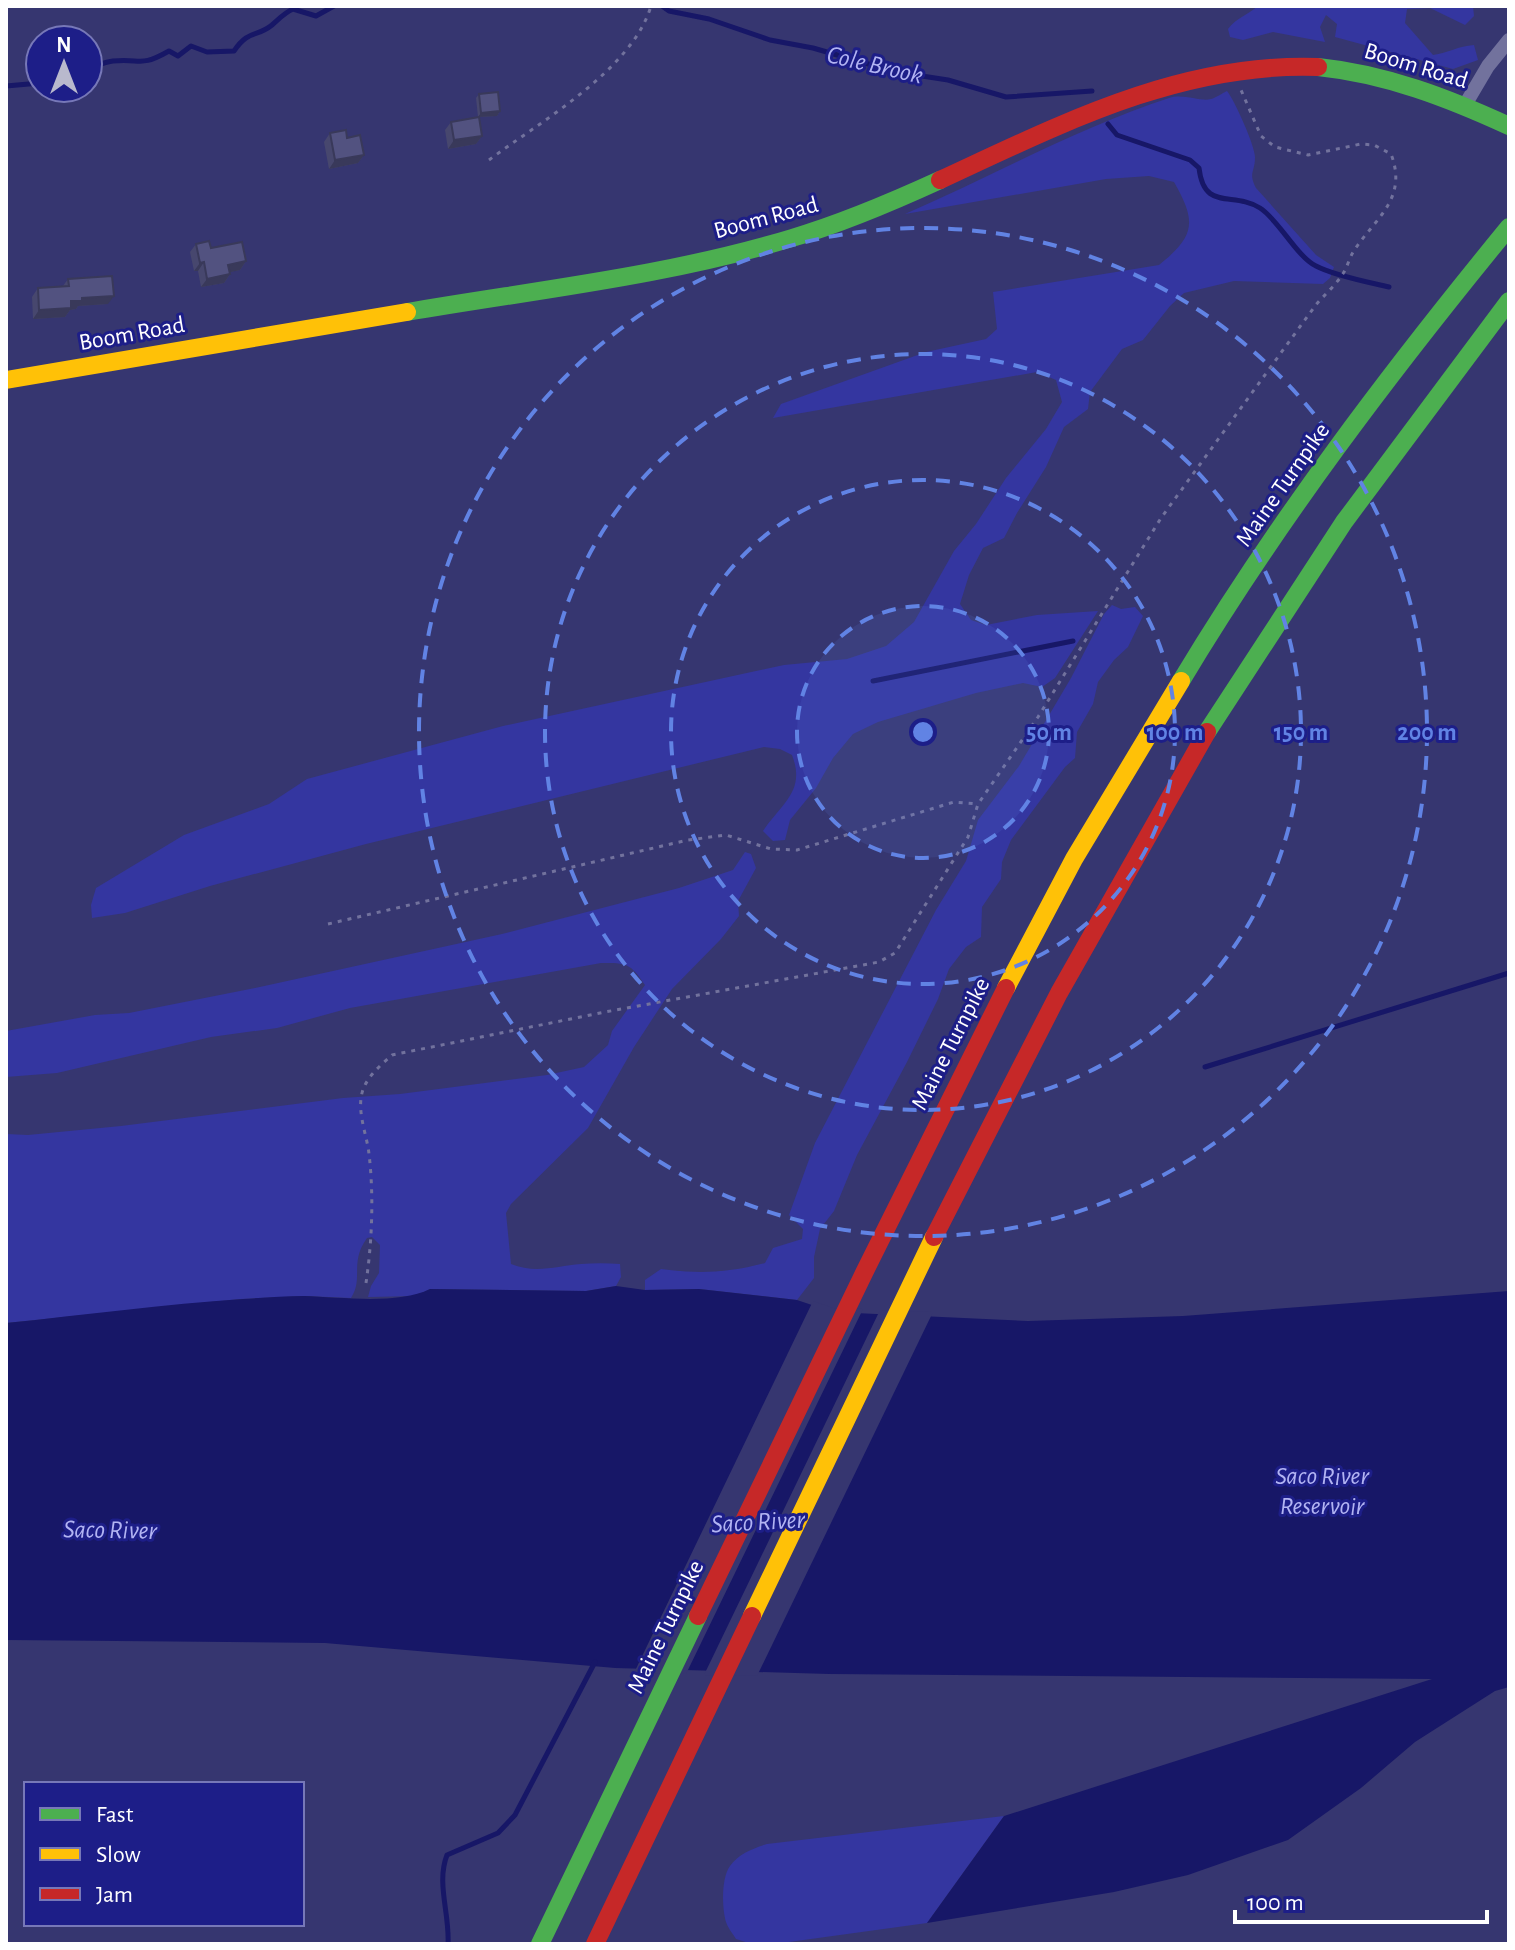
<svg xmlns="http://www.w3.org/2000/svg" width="1515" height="1950" font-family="'Alegreya Sans',sans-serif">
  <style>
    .green { fill: #3436a0 }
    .water { fill: #171767 }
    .pier { fill: #363670 }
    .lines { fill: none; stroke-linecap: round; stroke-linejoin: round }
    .stream { stroke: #171767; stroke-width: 5 }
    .path { stroke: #72729d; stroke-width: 3; stroke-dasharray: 4 6; stroke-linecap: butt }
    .street { stroke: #72729d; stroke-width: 14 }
    .fast { stroke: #4caf50; stroke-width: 18 }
    .slow { stroke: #ffc107; stroke-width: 18 }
    .jam { stroke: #c62828; stroke-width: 18 }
    .wall { fill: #47476e }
    .shaded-wall { fill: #39395a }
    .building { fill: #525280; stroke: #39395a; stroke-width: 2 }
    .ring { fill: none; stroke: #6183e4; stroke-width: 4; stroke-dasharray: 14 10 }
    .labels { text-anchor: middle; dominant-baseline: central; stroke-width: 6; stroke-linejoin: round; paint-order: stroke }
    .street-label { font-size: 24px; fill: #fff; stroke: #1d1e88 }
    .water-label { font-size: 26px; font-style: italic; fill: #b2b4f3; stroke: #1d1e88 }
    .centre { fill: #6183e4; stroke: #1d1e88; stroke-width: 4 }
    .ring-label { font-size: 24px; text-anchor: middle; font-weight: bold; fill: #6183e4; stroke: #1d1e88; stroke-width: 6; stroke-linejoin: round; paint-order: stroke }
  </style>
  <rect width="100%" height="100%" fill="#363670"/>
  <path class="green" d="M1258,6h215l1,10 -9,9 -35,-17 -23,1 -2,14 28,32c15,-2 25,-9 41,-10l4,15 -25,9 -118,-32 2,-13 -11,-9 -6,12 5,15 -52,-10 -30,8 -13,-3 -2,-8c8,-11 20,-14 30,-23z
    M1227,91c8,10 28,55 28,66 0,16 -7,15 1,31l60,67 18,12 -4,11 -7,6 -89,-3 -50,12 -14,13 -27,34 -21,9 -32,43 -2,17 -24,18 -18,40 -29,46 -13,25 -21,10 -14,27 -9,29 11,16 15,5 51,-10 61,-4 -43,67 -13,9 -19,-4 -47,10 -98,29 -25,12 -20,24 -17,30 -26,32 -5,20 -12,1 -10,-10c19,-28 43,-40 29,-76l-12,-6 -16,-2 -398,97 -156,42 -85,27 -33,5 -1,-13 5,-17 88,-53 85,-31 38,-25 196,-53 281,-61 63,-6 39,-13 28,-24 40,-71 22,-27 30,-46 40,-49 16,-27 -6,-22 -19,-8 -264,46 8,-14 145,-52 60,-13 11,-10 -4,-37 166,-27c36,-29 38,-43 15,-83l-25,-6 -43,3 -201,35c88,-38 172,-86 264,-116 14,-5 32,4 42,1 5,-1 11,-6 16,-8z
    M1112,605l9,4 14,-2 8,9 -15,31 -14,13 -16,22 -5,22 -16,28 -2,26 -10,9 -54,73 -9,22 -1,17 -19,28 -1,30 -15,10 -17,22 -11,30 -31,63 -50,93 -23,56 -14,18 -6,28v21l-17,22 -98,-11 -54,1v-10l16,-11c38,5 66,4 104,-6l8,-15 29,-9 1,-10 -14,-14 26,-72 121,-233 30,-49 12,-41 41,-54 52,-88 33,-64z
    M745,852l6,2 5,14 -18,33 1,15 -18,23 -49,50 -38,58 -46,81 -77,76 -5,9 5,51c24,10 46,2 70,0 13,-1 26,-1 39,0l1,13 -5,9 -30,5 -156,-2 -14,7 -48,1 3,-11 8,-13 1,-28 -8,-8 -5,1c-18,25 -3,40 -16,60l-45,-2 -66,3 -234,24v-189l22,1 93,-9 222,-28 57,-4 147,-19 37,-8 24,-22 4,-14 33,-46c-15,-22 -18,-22 -44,-22l-251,45 -73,20 -66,9 -154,36 -51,4v-46l89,-16 34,-2 121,-24 252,-55 177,-46 54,-18z
    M1004,1816l-77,107 -138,19 -37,2 -16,-5c-3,-5 -8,-11 -10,-17 -4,-13 -5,-44 4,-56 8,-12 24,-18 37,-22z"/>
  <path class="water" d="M616,1286l29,4 54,-1 98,11 36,12 195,9 155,-5 326,-25v396l-14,4 -80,51 -54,46 -73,52 -100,35 -74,17 -187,31 77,-107 428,-137 -603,-5 -214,-6 -290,-25 -319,-3v-317c79,-8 158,-19 237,-24 20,-1 41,-3 61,-3 36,1 94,9 126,-7l156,2z"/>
  <path class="pier" d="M813,1301l20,7 30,1 -177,365 -52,-1z
    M880,1310l53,2 -176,364 -53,-1z"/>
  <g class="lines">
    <path class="stream" d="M662,6l7,5 40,8 61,21 43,8 83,24 52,8 58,17 86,-6
      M88,68c8,-2 17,-6 25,-7 29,-3 26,7 56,-10l9,5 13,-10 16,6 27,-1c15,-22 22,-13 38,-26 7,-6 12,-12 21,-16l23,7 18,-10
      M6,86l34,-3
      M1108,124l9,11 73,25 9,8c5,44 34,23 61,40 18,11 37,49 56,58 19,10 52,16 73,21
      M873,681l200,-40
      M1205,1067l304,-94
      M448,1944c2,-29 -12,-61 -1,-89l51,-22 17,-18 80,-153"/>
    <path class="path" d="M489,160c52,-39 143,-90 162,-154
      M328,924l360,-84 38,-5 45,14 26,1 157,-48 24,2
      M366,1283c6,-41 8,-87 3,-129 -2,-19 -12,-41 -7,-61 4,-16 19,-28 30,-38l213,-43 274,-50 16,-9 73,-116 10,-33 60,-87 123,-199 154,-212c9,-11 22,-22 29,-34 4,-7 6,-16 11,-23 21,-31 53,-51 36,-95l-17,-9 -13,-1 -53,11 -33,-8 -14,-11 -20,-46"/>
    <path class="street" d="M1465,105l23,-39 21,-26"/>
    <path class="fast" d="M1318,67c68,7 130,31 191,59
      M407,312c128,-22 260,-36 385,-74 51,-15 100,-36 148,-58
      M1181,681c96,-160 210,-310 328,-454
      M1207,732l137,-210 165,-221
      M540,1944l158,-328"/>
    <path class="slow" d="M6,380l401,-68
      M1006,988l68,-129 107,-178
      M752,1616l182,-379"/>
    <path class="jam" d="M940,180c121,-56 241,-118 378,-113
      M934,1237l125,-244 148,-261
      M698,1616l166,-343 142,-285
      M595,1944l157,-328"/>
  </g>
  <path class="wall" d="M479,94l21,17 -3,5 -18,1 3,19 -6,8 -28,5 -3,-19 6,-8 27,-5 -2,-19z
    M330,133l17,5 17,17 -6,8 -29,6 -5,-27z
    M196,244l15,4 35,13 -6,9 -11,2 1,2 -6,9 -23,4 -3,-16h-4l-4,-19z
    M68,279l40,25 -30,2 -2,3 -6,1 -5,7 -32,2 -1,-22 6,-9 25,-2z"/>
  <path class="shaded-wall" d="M500,111l-3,5 -19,1 3,-4z
    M482,136l-6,8 -28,5 6,-9z
    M364,155l-6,8 -29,6 6,-9z
    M246,261l-6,9 -18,4 6,-9z
    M204,262l-6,9h-4l6,-8z
    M230,274l-6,9 -23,4 6,-8z
    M114,296l-6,8 -30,2 -2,3 -6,1 -5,7 -32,2 6,-9 43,-12z"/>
  <path class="building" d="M498,92l2,19 -19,2 -2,-19z
    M479,117l3,19 -28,4 -3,-18z
    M346,130l1,8 13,-3 4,20 -29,5 -5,-27z
    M209,241l2,7 31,-6 4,19 -18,4 2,9 -23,5 -3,-17 -4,1 -4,-19z
    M112,276l2,20 -32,2v3h-11v7l-32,2 -1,-22 31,-2 -1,-7z"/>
  <circle cx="923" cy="732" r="126" fill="#6183e4" fill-opacity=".12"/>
  <g class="ring">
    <circle cx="923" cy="732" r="126"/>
    <circle cx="923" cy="732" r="252"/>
    <circle cx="923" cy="732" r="378"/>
    <circle cx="923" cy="732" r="504"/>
  </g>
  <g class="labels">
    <g class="street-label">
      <text transform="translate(1416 66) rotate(17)">Boom Road</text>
      <text transform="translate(766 218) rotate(-15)">Boom Road</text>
      <text transform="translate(132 334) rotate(-10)">Boom Road</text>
      <text transform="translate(1283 485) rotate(-55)">Maine Turnpike</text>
      <text transform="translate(951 1044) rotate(-63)">Maine Turnpike</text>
      <text transform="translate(666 1627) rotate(-64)">Maine Turnpike</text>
    </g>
    <g class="water-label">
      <text transform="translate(875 65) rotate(13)">Cole Brook</text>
      <text x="1322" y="1476">Saco River<tspan x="1322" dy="30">Reservoir</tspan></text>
      <text transform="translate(758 1522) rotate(-3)">Saco River</text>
      <text transform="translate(110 1530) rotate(1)">Saco River</text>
    </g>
  </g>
  <circle cx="923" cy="732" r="12" class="centre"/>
  <g class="ring-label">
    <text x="1049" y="740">50 m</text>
    <text x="1175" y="740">100 m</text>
    <text x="1301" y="740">150 m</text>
    <text x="1427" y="740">200 m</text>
  </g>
  <rect width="1515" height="1950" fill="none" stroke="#ffffff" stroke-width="16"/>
  <rect x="24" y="1782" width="280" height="144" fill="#1d1e88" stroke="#7778b8" stroke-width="2"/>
  <rect x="40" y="1808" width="40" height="12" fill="#4caf50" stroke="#7778b8" stroke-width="2"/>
  <text x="96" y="1822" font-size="24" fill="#ffffff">Fast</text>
  <rect x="40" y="1848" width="40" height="12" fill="#ffc107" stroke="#7778b8" stroke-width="2"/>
  <text x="96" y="1862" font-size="24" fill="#ffffff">Slow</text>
  <rect x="40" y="1888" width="40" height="12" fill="#c62828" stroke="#7778b8" stroke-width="2"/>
  <text x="96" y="1902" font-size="24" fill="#ffffff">Jam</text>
  <g transform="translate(64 64)"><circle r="38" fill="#1d1e88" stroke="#7778b8" stroke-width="2"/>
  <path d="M0-6L14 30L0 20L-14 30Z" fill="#b9b9cd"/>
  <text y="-12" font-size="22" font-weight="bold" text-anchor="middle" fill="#ffffff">N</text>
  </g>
  <path d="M1235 1910v12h252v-12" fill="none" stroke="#ffffff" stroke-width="4"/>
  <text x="1247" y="1910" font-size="24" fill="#ffffff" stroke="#1d1e88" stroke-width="6" paint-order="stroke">100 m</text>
</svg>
